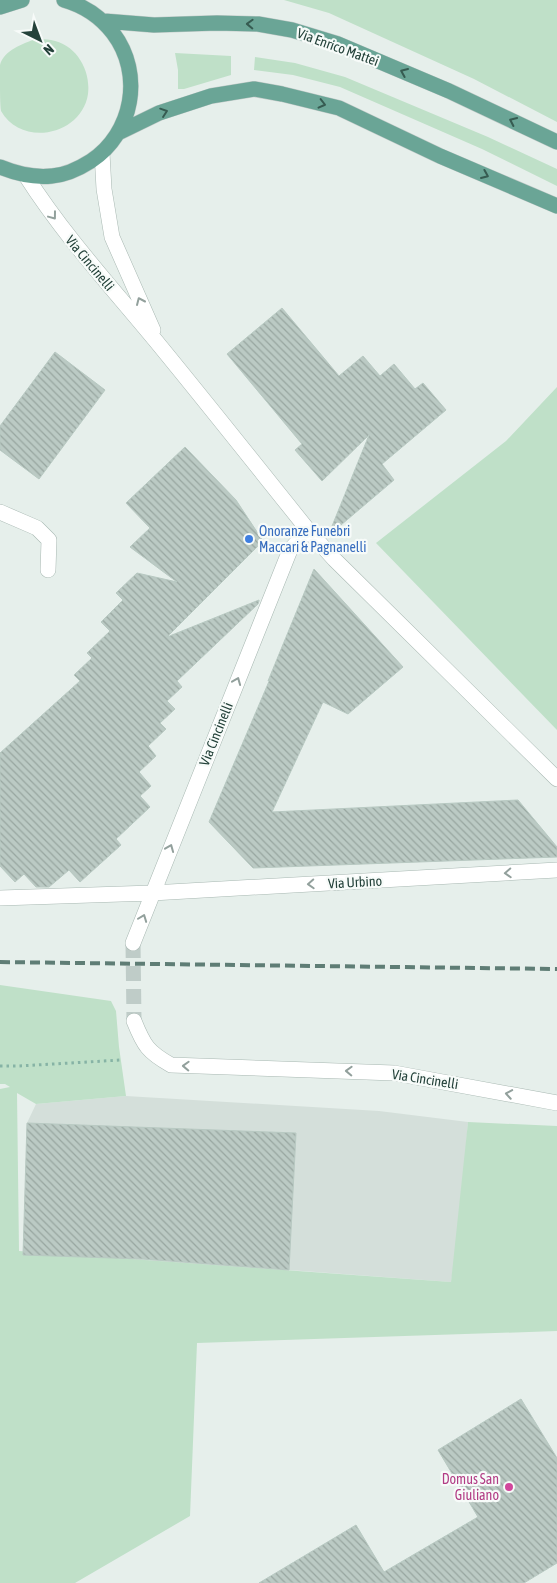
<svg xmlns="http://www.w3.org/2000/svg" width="557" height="1583" font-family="'Asap Condensed',sans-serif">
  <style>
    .built { fill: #d4dfda }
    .green { fill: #bfe0c8 }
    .building { fill: url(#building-back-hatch); stroke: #b8c9c2 }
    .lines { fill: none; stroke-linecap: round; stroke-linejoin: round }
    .street-tunnel { stroke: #bfccc8; stroke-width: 15; stroke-dasharray: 15 8; stroke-linecap: butt }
    .lane-casing { stroke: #a8b8b2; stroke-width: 16 }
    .street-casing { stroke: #a8b8b2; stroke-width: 16 }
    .primary-casing { stroke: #c2cac8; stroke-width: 16 }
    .path { stroke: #86b3a5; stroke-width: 3; stroke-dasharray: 2.5 4; stroke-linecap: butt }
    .lane { stroke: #fff; stroke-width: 15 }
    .street { stroke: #fff; stroke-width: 15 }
    .primary { stroke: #6aa596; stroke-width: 15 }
    .rail { stroke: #5f7d75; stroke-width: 4; stroke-dasharray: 10 5; stroke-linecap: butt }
    .oneway { stroke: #365b51 }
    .oneway2 { stroke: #92a09c }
    .shop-dot { fill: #3f7fe0; stroke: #f7fbf9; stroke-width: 2 }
    .hotel-dot { fill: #d1479c; stroke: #f7fbf9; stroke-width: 2 }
    .labels { text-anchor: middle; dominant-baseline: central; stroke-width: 4.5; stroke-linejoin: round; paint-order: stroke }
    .street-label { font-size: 14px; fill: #24423a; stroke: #f7fbf9 }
    .shop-label { font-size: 14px; fill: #366cbe; stroke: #f7fbf9; text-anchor: start }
    .hotel-label { font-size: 14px; fill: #b23c85; stroke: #f7fbf9; text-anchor: end }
  </style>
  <defs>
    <pattern id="building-back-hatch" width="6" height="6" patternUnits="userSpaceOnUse" patternTransform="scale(1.25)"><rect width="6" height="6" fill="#bbcac4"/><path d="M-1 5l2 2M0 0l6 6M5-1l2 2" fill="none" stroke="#98a6a0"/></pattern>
  </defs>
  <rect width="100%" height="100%" fill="#e6efeb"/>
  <path class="built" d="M126,1096l253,15 89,11 -9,111 -8,49 -162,-12 -266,-15 4,-132 9,-19z"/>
  <path class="green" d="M284,0h273v122l-83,-43 -145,-66z
    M35,39c5,0 11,0 16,1 25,4 40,30 37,54 -6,41 -66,54 -87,17 -1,-7 -1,-22 -1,-30 0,-5 0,-11 0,-16 4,-15 23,-21 35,-26z
    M175,53l56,3v19l-47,14h-6v-19z
    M255,57l40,6 50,14 143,60 69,32v17l-75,-37 -142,-62 -47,-12 -39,-5z
    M557,387v343l-181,-187 130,-102z
    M0,985l111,16 5,10 3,36 7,49 -90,8 -19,-11 2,158 432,31 17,-160 89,4v205l-360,12 -7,173 -115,67h-75v-494l10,-2 -5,-3h-5z"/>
  <path class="building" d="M282,308l57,68 24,-20 17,20 14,-12 21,25 8,-6 23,27 -64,54 12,16 -66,56 41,-101 -47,46 -27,-31 7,-6 -75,-90z
    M55,352l50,38 -66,89 -39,-29v-24z
    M185,447l51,53 27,41 -96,96 92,-37v1l-1,3 -81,77 5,6 -15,14 8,8 -15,14 6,6 -18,17 8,10 -17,16 12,14 -11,10 10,11 -34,32 5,6 -41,37 -11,-12 -20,17h-13l-12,-13 -9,8 -15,-16v-113l80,-72 -6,-6 18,-17 -5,-5 23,-22 -9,-9 22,-22 -7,-7 21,-20 40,9 -47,-35 20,-19 -24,-25z
    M314,569l89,98 -55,47 -25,-12 -51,110 246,-12 39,47v10l-304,11 -44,-46 61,-143 -2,2z
    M27,1123l269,10 -7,137 -146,-11 -120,-4z
    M521,1399l36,59v105l-33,20h-265l97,-58 28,47 94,-55 -40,-67z"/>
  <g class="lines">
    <path class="street-tunnel" d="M133,943l1,78"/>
    <g class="lane-casing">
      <path id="lane" d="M0,512l37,16 12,12 -1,30"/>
    </g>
    <g class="street-casing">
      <path id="street" d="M102,153l2,36 8,48 41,93
        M26,176c39,61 88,114 134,170 50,61 99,123 148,184l26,29 223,220
        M0,898l152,-5 405,-23
        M133,943l157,-393 18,-20
        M134,1021c10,25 14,31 37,44l223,8 163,30"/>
    </g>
    <g class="primary-casing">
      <path id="primary" d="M0,7l22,-7
        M104,21l50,4 63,-2 41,1 34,6 46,14 111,47 108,51
        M120,132l39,-19 52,-17 43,-7 28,5 57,14 101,48 117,50
        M0,167c17,7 34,11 52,9 14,-1 28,-8 39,-15 42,-28 53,-87 22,-128 -13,-17 -28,-27 -49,-33"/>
    </g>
    <path class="path" d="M0,1066h19l102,-6"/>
    <use href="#lane" class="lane"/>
    <use href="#street" class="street"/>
    <use href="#primary" class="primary"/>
    <path class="rail" d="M0,962l557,7"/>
  </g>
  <defs><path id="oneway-chevron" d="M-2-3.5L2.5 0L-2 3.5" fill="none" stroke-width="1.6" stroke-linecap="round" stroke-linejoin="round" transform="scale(1.25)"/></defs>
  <g class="oneway">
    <use href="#oneway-chevron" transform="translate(250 24) rotate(-178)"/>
    <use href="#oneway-chevron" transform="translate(404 72) rotate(-157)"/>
    <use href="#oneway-chevron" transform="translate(322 104) rotate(14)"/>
    <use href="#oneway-chevron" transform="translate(164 112) rotate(-19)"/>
    <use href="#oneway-chevron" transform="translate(513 121) rotate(-155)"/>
    <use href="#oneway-chevron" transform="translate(485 175) rotate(23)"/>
  </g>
  <g class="oneway2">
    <use href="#oneway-chevron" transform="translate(53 216) rotate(53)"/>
    <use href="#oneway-chevron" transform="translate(140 301) rotate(-114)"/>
    <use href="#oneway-chevron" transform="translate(237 681) rotate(-68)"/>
    <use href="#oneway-chevron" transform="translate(170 848) rotate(-68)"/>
    <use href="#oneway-chevron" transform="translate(508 873) rotate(177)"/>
    <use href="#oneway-chevron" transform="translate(311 884) rotate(177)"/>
    <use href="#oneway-chevron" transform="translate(143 918) rotate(-69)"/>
    <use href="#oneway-chevron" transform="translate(186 1066) rotate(-178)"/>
    <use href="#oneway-chevron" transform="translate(349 1071) rotate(-178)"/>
    <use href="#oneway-chevron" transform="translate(509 1094) rotate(-170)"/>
  </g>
  <circle class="shop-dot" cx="249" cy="539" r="5"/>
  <circle class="hotel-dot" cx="509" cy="1487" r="5"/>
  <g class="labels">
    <g class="street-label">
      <text transform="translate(338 47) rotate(20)">Via Enrico Mattei</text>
      <text transform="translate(90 263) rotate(50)">Via Cincinelli</text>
      <text transform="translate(216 734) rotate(-68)">Via Cincinelli</text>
      <text transform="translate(355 882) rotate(-3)">Via Urbino</text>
      <text transform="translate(425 1079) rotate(9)">Via Cincinelli</text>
    </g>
    <g class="shop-label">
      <text x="259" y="531">Onoranze Funebri<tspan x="259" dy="16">Maccari &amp; Pagnanelli</tspan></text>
    </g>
    <g class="hotel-label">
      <text x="499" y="1479">Domus San<tspan x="499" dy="16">Giuliano</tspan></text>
    </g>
  </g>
  <g transform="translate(40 40) rotate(138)" stroke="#f7fbf9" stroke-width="4" paint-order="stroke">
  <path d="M0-4L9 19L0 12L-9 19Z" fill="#24423a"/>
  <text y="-8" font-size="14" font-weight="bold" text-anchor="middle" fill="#24423a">N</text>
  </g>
</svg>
